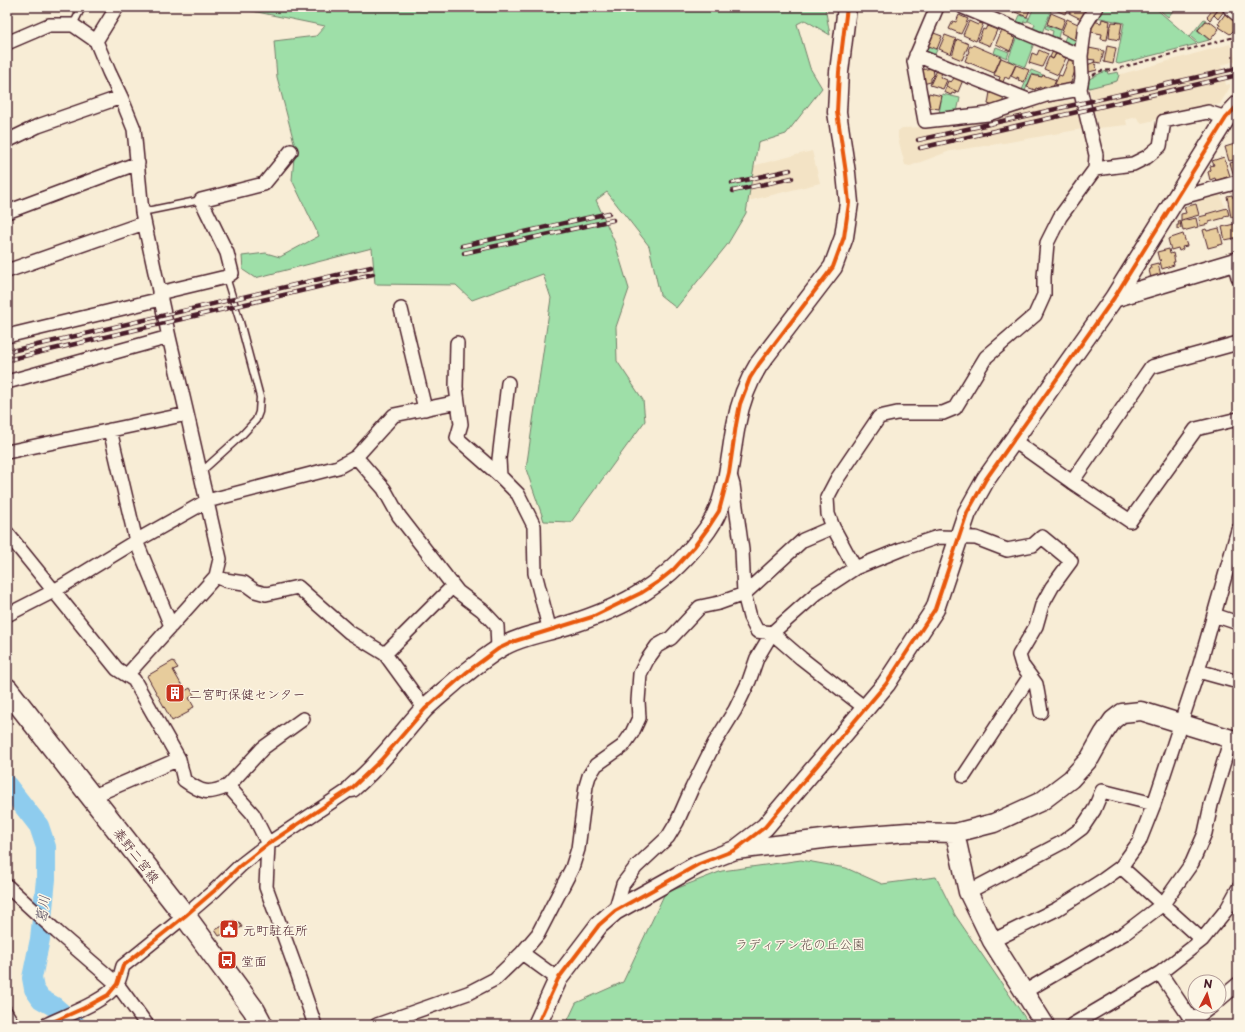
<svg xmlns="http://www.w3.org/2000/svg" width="1245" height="1032" font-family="'Playpen Sans','Klee One',sans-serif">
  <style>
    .built { fill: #f3e3c5 }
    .green { fill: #9edfa8; stroke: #747f6a }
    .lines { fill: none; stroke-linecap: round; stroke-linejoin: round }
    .river { stroke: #8eccee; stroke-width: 20 }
    .building { fill: #e7cc9c; stroke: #4a1f2b }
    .lane-casing { stroke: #4a1f2b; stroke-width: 9 }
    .street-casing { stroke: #4a1f2b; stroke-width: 16 }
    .secondary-casing { stroke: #4a1f2b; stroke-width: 21 }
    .primary-casing { stroke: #4a1f2b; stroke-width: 24 }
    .path { stroke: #4a1f2b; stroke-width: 2; stroke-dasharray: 4 3; stroke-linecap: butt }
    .lane { stroke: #fcf5e5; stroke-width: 6 }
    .street { stroke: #fcf5e5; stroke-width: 13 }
    .secondary { stroke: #fcf5e5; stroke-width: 18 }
    .primary { stroke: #fcf5e5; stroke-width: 21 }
    .rail-casing { stroke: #4a1f2b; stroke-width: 4.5 }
    .rail { stroke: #fcf5e5; stroke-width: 3; stroke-dasharray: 9; stroke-linecap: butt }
    .cycleway-casing { stroke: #fcf5e5; stroke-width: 6 }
    .cycleway { stroke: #e8590c; stroke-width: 4 }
    .labels { text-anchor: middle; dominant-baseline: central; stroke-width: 3; stroke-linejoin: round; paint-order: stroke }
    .poi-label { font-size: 13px; fill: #4a1f2b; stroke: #fcf5e5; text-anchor: start }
    .street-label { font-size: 13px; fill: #4a1f2b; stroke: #fcf5e5 }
    .park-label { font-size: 13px; fill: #5f4f4a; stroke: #fcf5e5 }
    .water-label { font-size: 14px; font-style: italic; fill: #5e5366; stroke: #fcf5e5 }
  </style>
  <rect width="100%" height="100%" fill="#f8edd6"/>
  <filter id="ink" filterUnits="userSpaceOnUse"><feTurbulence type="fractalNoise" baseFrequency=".025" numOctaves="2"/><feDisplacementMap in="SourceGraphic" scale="8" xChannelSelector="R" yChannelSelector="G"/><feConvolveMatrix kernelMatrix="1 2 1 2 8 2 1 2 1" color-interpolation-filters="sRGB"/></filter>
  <g filter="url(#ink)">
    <path class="built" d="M1230,44l6,17 -15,4 5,20 4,-1v3l-10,17 -78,19 -6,-6 -10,3 1,5 -29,3 -9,-40 28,-7 1,-6z
      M1059,100l1,2 14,-2 4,18h2l2,11 -78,14 -54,8 -40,15 -5,-1 -7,-27v-7l4,-3 37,-2 16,1 73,-18 3,-3z
      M812,151l8,32 -96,24 -8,-32z
      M1220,193l5,14 -24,8 -5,-14z"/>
    <path class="green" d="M233,7h592l5,28 -25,-15 -8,4 13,44 12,20 -36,46 -28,9 -12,70 -19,32 -51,63 -16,-13 -11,-49 -42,-54 -11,8 19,43 14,46 -13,38 1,34 26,39 2,21 -74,101 -27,-1 -18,-52 25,-171 -8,-24 -71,26 -16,-15 -81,-1 -3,-36 -117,30 -12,-8 -1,-14 24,-3 14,4 39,-21 -27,-56 3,-34 -18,-69 -3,-36 42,-5 9,-10z
      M1034,7h7l10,4 -10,24 -9,-3 3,-8 -7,-3z
      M1103,7h51l43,37 -78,20 -3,-1 8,-40 -28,-6z
      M1156,7h20l-8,10z
      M1020,15l9,3 -2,4 -3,-1 -1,4 -7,-1z
      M1204,19l2,1 -9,10 12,10 -11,3 -8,-7z
      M1046,25l14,5 -3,12 -6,-3 2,-8 -8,-3z
      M1078,33l-1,13 -5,3 -5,-3 1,-3 -4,-2 2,-5 9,4z
      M1017,36l17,7 -9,24 -17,-7z
      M925,45l12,5 -3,6 -10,-4z
      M996,47l13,5 -2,6 -13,-5z
      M1031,70l12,5 -1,2 -10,-3 -7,17 -3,-1z
      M1107,71l1,3 10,-2 1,3 -2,6 -28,7 -2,-8c7,-3 12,-7 20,-9z
      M942,94l18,4 -3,14 -18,2z
      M801,860l45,8 36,16 54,-7 19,38 75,110h-467l6,-7 7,-15 47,-21 42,-89 57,-22z"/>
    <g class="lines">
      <path class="river" d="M7,785l32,41 7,21v32l-6,60 -8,39 2,11 7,10 14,8 21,18"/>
    </g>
    <path class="building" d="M1000,7h15l-2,6z
      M1016,7h15l-4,10 -12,-5z
      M1054,7h14l-3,7 -12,-5z
      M1071,7h15l-5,12 -12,-6z
      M1215,7h5l-10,13 -3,-3z
      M1220,8l4,3 -6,8 -4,-4z
      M1051,13l14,6 -4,11 -14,-6z
      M1225,14l13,9v3l-8,8 -11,-7 1,-2 -2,-1z
      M959,15l9,4 -7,15 -12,-5 4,-8 3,1z
      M1067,19l11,5 -2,8h2l-3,8 -14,-7z
      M1102,19l8,2 -3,19 -6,-1 1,-5 -11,-2 2,-11 8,2z
      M969,21l9,4 1,-2 4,1 -7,17 -13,-6z
      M1206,21l2,1 1,-1 10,8 -9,11 -12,-10z
      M1112,22l10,1 -3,17 -10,-2 1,-12h1z
      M987,26l10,4 -7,16 -12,-5 5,-12 2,1z
      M1003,31l10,5 -1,1 3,1 -5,13 -14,-7 5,-12z
      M931,32l11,4 -5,13 -11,-4z
      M945,35l11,4 -5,15 -12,-5z
      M957,39l12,5 -7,16 -10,-4z
      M973,45l28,12 -7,16 -29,-12 4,-10 -1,-1 2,-4 2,1z
      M1107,46l9,2 -3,16 -9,-2z
      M1089,48l15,3 -3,12 -7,-1 1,-2 -8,-1z
      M1039,50l9,4 -6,13 -13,-4 3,-10 5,2z
      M1053,51l3,2 -3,6 -3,-2z
      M1056,54l10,4 -8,17 -14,-6 5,-12 4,2z
      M1001,58l15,6 -7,15 -4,-2 -2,5 -4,-2 1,-3 -6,-2z
      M1069,59l6,3 -1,3 2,3 -6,17 -2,-1 -1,1h-6l-1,1 -5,-2 4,-9 3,1z
      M1095,62l2,8 -8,2 -2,-7z
      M1016,65l13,5 -5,12 -6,-2 1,-2 -2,-1v2l-6,-3z
      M933,68l1,7 -3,3v4l-9,2 -2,-14z
      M937,70l5,3 -2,4 7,3 -4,9 -13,-4z
      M1032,75l10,2 1,-2 13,5 -3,7 -4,-1v2l-5,-2 -1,3 -4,-2v2l-3,-1 -1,2 -8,-3z
      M955,77l8,3 -5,12 -12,-6 2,-5 3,1z
      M946,87l10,4 -1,3 -3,-1 -1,2 -7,-3z
      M990,92l14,3 -2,11 -4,2 -10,-4z
      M929,93l13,3 -3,13 -13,-2z
      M1238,143v16l-9,2 -4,-14z
      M1224,157l6,19 -14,5 -1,-3 -5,2 -2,-8 3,-2 -1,-4 4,-1 -2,-4z
      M1238,161v14l-4,1 -4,-13z
      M1232,195l1,3 4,-1 1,19 -7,1 -4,-21z
      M1196,204l3,11 -18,5v-6l5,-1 -2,-6z
      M1227,208l2,7 -5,1v2l-15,4v2l-9,2 -1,-9 8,-2 -1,-1z
      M1196,218l2,9 -15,4 -2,-10z
      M1178,221h2l1,7 -4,1v-4h2z
      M1238,223v21h-1l-2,-6 -10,2 -3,-13z
      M1219,228l4,16 -15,4 -5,-18 3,-1 1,2z
      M1183,234l4,12 -5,1 1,2 -4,2 -1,-3 -7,2 -3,-11z
      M1169,249l1,5 3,-1 2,9h-2l1,3 -12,4 -2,-8 2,-1h-3l-2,-8z
      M1158,263l3,13 -10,2 -2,-8 2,-1 -1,-4z
      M173,661l5,7 -5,2 12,21 5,-3 4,7 -5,3 5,9 -6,3 1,2 -17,9 -25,-45z
      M234,920l2,3 3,-1 3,5 -18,9 -1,-2 -4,2 -4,-6z"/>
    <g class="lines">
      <g class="lane-casing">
        <path id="lane" d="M73,25l9,-18
          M142,212l59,-12
          M201,472l42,-38 13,-14 3,-8 1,-15 -20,-75 -14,-45
          M7,1008l10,17"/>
      </g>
      <g class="street-casing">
        <path id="street" d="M937,7l-23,54 11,60 63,-7 58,-19 34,-6 2,-11 -1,-22 4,-31 11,-18
          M963,7l118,49
          M96,41l21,-34
          M7,43l42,-18h24l23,16 13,31 12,25 13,32 8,83 27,125 18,77 33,145 -4,17 -89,99
          M916,55l112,45
          M1080,89l16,66 -1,14 38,-5 14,-7 13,-11 4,-25 44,-9 18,6
          M7,141l31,-15 83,-29
          M1175,199l63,-17
          M7,212l131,-49
          M1234,262l4,15
          M7,271l137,-48
          M159,293l67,-16 6,-4 -5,-20 -26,-53 63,-16 27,-33
          M401,309l24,100
          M7,336l154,-37
          M457,343l-1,44 5,37 -4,14 43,38 18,18 16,32 1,47 15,58
          M7,382l162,-45
          M110,430l26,111 35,85
          M1013,440l59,42 79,-115 87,-24
          M7,452l180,-38
          M356,457l38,-42 64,-13
          M730,475l3,10 9,65 2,44 6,23 7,14 15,2 29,25 64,50
          M500,476l-1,-17 9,-76
          M1072,482l58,39 66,-92 42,-10
          M7,533l110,136 17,11 45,79 -88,38
          M855,568l-22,-41 -5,-13 -1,-16 10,-19 42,-62 18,-4h46l12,-5 31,-51 49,-42 9,-20v-18l3,-34 13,-26 35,-48
          M216,576l9,4 19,3 11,8 11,3 32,-7 51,45 36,22 40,55
          M7,615l47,-24 82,-50 71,-40 131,-34 18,-10 28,32 15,27 59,76 24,18 15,16 1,23
          M1214,615l24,8
          M385,654l68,-68
          M1198,671l40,11
          M179,759l5,21c18,13 24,15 44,6l25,28 15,30 -2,43 31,85 18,53
          M964,776l66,-100
          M228,786l35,-38 40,-29
          M1121,867l81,73
          M7,886l50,46 60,52 30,41
          M968,892l95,-50 19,-14 12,-18 8,-19 52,13
          M615,911l8,-27 13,-17 32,-30 9,-15 15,-34 22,-44 21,-34 14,-29 8,-23 15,-25 45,-40 38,-25 47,-19 36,-12 38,1 31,12 26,-5 9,-8 29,24 -19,26 -10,18 -6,21 -17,29 3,10 14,19 5,28
          M992,941l65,-32 46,-29 18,-13 18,-25 15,-38 44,-133 40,-141
          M522,953l36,26
          M1160,973l35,52
          M1024,992l101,-59 38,-29 29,-41 13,-30 6,-28 20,-67
          M1219,1000l19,-16
          M46,1025c18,-9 61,-24 71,-41 3,-5 4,-12 6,-18l62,-50 29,-25 27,-26 27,-21 84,-56
          M377,1025l91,-32 27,-14 27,-26 16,-19 34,-66 6,-19 8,-63 3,-10 7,-11 27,-19 9,-13 7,-15 -1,-17 2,-27 7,-14 10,-14 14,-8 29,-31 19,-4 25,-9 59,-54 30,-13
          M1072,1025l88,-52 42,-33 25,-31 11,-20
          M1186,1025l26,-19"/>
      </g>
      <g class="secondary-casing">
        <path id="secondary" d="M1232,7l6,5
          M1114,298l124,-37
          M352,788c10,-9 20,-18 29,-29 15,-16 28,-34 43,-50 10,-10 22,-19 33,-29 13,-10 26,-21 40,-30 19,-13 46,-17 68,-24 62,-19 104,-43 142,-96 22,-31 22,-70 29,-105 4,-23 11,-42 23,-61l74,-97 11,-30 5,-34 -3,-30 -9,-61 2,-40 8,-65
          M955,833l13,59 24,49 53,84
          M736,850l95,-12 77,-6 47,1 39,-10 48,-22 29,-22 19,-21 14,-25 9,-13 9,-7 19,-2 97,30
          M537,1025l21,-46 41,-54 16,-14 84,-47 36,-14 30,-23 121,-143 49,-75 32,-96 19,-34 128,-181 112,-180 12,-13"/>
      </g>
      <g class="primary-casing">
        <path id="primary" d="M7,689l178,227 69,94 8,15"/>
      </g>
      <path class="path" d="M1093,75l8,-4 12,-1 125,-34"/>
      <use href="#lane" class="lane"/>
      <use href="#street" class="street"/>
      <use href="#secondary" class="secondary"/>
      <use href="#primary" class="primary"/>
      <g class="rail-casing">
        <path id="rail" d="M918,140l320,-72
          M920,148l318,-73
          M732,183l58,-13
          M733,191l59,-13
          M462,246l147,-33
          M464,253l149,-33
          M7,352l364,-85
          M7,360l366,-86"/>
      </g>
      <use href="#rail" class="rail"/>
      <g class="cycleway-casing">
        <path id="cycleway" d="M46,1025l38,-17 24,-13 9,-11 6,-18 62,-50 29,-25 27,-26 27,-21 84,-56 29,-28 44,-51 42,-37 31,-23 17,-8 77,-24 49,-24 17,-11 15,-12 21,-23 14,-19 11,-17 10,-38 7,-48 4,-21 10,-26 9,-14 74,-97 11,-30 5,-34 -3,-30 -9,-61 2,-40 8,-65
          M537,1025l21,-46 41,-54 16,-14 84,-47 36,-14 30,-23 121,-143 49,-75 32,-96 19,-34 128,-181 112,-180 12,-13"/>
      </g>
      <use href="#cycleway" class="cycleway"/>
    </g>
  </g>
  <defs>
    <g id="building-square" transform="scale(1)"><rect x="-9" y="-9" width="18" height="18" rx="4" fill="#c8321e" stroke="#fcf5e5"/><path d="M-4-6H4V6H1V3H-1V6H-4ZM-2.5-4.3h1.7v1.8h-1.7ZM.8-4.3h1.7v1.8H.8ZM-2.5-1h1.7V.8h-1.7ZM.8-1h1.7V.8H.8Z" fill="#fff"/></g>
    <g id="civic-square" transform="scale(1)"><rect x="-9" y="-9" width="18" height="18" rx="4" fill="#c8321e" stroke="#fcf5e5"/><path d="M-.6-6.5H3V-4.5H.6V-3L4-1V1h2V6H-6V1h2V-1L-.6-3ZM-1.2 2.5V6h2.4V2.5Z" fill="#fff"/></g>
    <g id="bus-square" transform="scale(1)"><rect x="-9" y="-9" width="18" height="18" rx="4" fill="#c8321e" stroke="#fcf5e5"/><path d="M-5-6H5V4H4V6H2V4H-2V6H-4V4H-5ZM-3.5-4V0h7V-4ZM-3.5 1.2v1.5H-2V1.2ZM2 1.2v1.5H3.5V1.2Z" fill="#fff"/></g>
  </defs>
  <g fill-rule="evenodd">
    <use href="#building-square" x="175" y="693"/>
    <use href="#civic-square" x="229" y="929"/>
    <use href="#bus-square" x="227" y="960"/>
  </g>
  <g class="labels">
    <g class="poi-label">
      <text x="189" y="693">二宮町保健センター</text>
      <text x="243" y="929">元町駐在所</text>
      <text x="241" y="960">堂面</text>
    </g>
    <g class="street-label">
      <text transform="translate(137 855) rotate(52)">秦野二宮線</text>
    </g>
    <g class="park-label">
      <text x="800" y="943">ラディアン花の丘公園</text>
    </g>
    <g class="water-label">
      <text transform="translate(42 909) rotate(-82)">葛川</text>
    </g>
  </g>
  <rect width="1245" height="1032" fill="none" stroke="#fcf5e5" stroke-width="24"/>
  <rect x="12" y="12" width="1221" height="1008" fill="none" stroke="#4a1f2b" stroke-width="1.5" filter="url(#ink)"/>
  <g transform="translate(1207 994) rotate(6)"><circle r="19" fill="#fcf5e5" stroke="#b59f9b"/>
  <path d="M0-3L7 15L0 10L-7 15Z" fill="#c8321e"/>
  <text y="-6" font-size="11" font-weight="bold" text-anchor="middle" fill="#4a1f2b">N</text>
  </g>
</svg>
